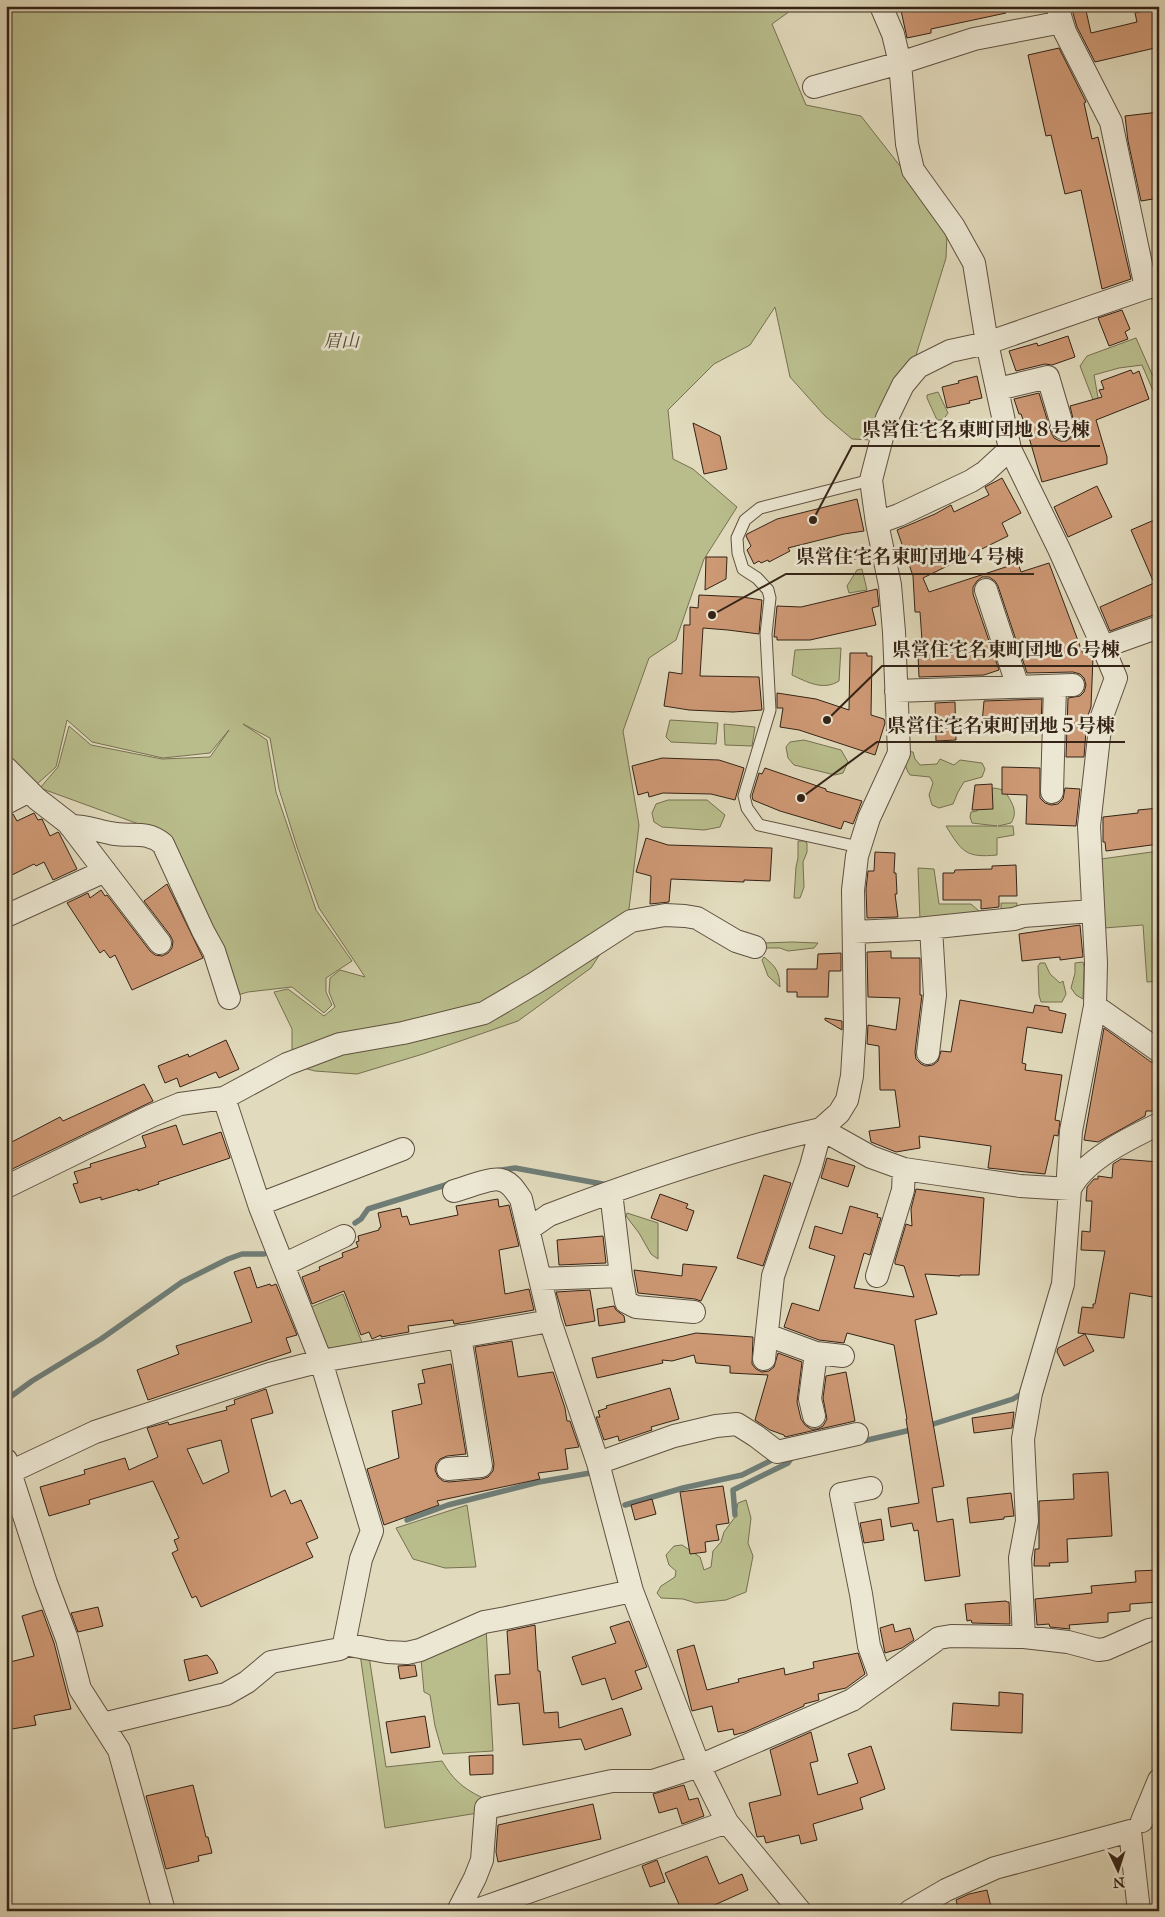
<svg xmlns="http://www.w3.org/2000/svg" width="1165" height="1917" font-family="'IM FELL Great Primer','Noto Serif JP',serif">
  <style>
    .green { fill: #b9bd8c; stroke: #767051 }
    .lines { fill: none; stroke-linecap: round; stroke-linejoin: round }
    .stream { stroke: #6f7d77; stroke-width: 5.5 }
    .building { fill: #cd9874; stroke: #342316; fill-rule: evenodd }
    .service-casing { stroke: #5f5140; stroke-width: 13 }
    .minor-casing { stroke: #5f5140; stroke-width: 24 }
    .service { stroke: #ece7d3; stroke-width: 11 }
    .minor { stroke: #ece7d3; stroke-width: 22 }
    .labels { text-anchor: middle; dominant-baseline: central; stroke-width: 5; stroke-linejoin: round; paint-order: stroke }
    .park-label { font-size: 18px; font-style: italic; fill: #554a34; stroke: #ece7d3 }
    .leader { fill: none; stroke: #342316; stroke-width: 2 }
    .callout-dot { fill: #342316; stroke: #ece7d3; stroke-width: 2 }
    .callout-label { font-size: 19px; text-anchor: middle; font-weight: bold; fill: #342316; stroke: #ece7d3; stroke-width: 5; stroke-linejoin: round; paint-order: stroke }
  </style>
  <rect width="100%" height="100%" fill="#e1dabc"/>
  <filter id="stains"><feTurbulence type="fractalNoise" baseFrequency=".004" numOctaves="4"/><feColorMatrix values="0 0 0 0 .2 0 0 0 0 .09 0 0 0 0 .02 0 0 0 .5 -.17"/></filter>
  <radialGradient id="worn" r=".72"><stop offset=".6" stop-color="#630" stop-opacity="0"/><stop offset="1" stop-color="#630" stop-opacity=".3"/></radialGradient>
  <path class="green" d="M6,6h791l-25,18 34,81 55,11 57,73 29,47 -1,22 -33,107 -40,75 -21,-1 -27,-23 -35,-39 -15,-70 -25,38 -36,19 -46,46 5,49 20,10 44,38 -33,52 -28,81 -27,18 -26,73 16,94 -10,84 -38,59 -73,53 -95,33 -66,20 -42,-3 -23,-6v-36l-18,-37 14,-3 36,27 11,-9 -6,-15 1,-14 10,-8 25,7 -46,-69 -22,-61 -18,-58 -9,-51 -27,-14 24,16 9,52 40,118 36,51 -26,17v14l6,13 -8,8 -32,-26 -44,5 -17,5 -65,-163 -126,-46 18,-21 11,-41 22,19 71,14 48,-2 19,-27 -19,23 -47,5 -71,-16 -25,-22 -11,47 -20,18 -30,-31z
    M1136,338l23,52 -5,3 -12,-28 -23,3 -25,7 5,28 -4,2 -15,-39 7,-10z
    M938,392l10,21 -5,7h-6l-10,-22v-3z
    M862,569l5,21 -18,3 -2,-7 10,-16z
    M841,648l-2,33c-16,10 -32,1 -47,-6l3,-25z
    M670,720l48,3 -2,21 -45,-2 -5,-5z
    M724,724l31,3 -3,19 -27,-1z
    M804,740l37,10 7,12 -5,11 -8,2 -41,-10 -6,-7 -2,-11 4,-5z
    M906,751l7,1 2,7 5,6 17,-1 3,-5 14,6 6,-5 22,3 3,6 -3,8 -18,5 -6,10 -5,12 -14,4 -7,-3 -3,-10 4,-12 -3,-6 -20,-2c-6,-8 -5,-15 -4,-24z
    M994,788l10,2c7,11 15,21 7,33l-13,3h15l1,9 -17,3v17c-31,3 -35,-3 -51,-29h51l-25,-3 -2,-6 1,-5 6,-1c2,-14 5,-17 17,-23z
    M668,800h39l18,15 -5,12 -16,3 -42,-3 -8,-5 -2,-9 4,-9z
    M798,841h6l3,2v9l-4,10 1,25 -4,11h-6l2,-31 2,-9z
    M1159,851v130l-12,1 -4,-57 -39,3 -3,-69z
    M918,868l16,1 5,35h32l8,7h22v-8h16l-1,10 -96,7z
    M792,942l26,1 -4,5 -26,3 -8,-3h-17l1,-5z
    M764,957c12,10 15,13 16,30l-12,-11 -6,-16z
    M1083,962l1,5 -1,32 -7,-4 -5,-7 4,-15v-10z
    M1040,963h5l5,11 10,9 3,-2 3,13 -4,8h-21l-2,-7 -1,-29z
    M627,1213l31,10v36l-7,-5 -12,-21 -13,-17z
    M343,1294l20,51 -35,9 -22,-45z
    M746,1500l5,18 -3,25 5,13 -7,36 -20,8 -30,3 -13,-4 -22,-1 -4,-5 4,-7 14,-9 1,-6 -7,-6 -3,-10 8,-9 8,-1 18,12 4,13 7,-3 2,-16 8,-9 3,-10 11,-15 3,-14z
    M467,1505l9,62 -31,1 -32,-9 -17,-31z
    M486,1628l7,123 -50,3 -8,-28 -5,-31 -6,-3 -3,-33z
    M360,1654l9,2 17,111 56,-6c10,17 20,27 39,36l-3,16 -93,15z"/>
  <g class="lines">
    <path class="stream" d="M495,1171l20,-3 93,17
      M355,1223l6,-4 7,-10 84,-26
      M6,1400l26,-19 69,-42 81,-57 46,-23 14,-5h22
      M927,1426l86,-27 8,-5 1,-3
      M859,1442l56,-13
      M625,1505l58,-17 59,-13 34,-17
      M735,1515l-2,-25 55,-27 5,-7
      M407,1520l41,-15 91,-23 51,-9"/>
  </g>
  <path class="building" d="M900,6h105l1,7 -75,16v4l-24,5z
    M1071,6h14l6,27 46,-11 -2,-9 24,-5v39l-64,15 -18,-35z
    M1059,48l27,54 -2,1 8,36 6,-2 33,142 -29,10 -21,-99 -16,4 -14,-59 -5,1 -18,-81z
    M1159,112v86l-18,3 -13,-60 -3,-25z
    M1122,310l8,19 -5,3 3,7 -19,7 -11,-28z
    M1068,336l7,21 -23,8 -7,-1 -29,7 -7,-20 28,-8 1,3z
    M1131,370l2,4 6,-3 10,28 -53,21 11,37v7l-65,18 -14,-48 -7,-20h-2l-5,-15 25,-6 12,39 3,6 6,3h6l6,-4 4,-6 -6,-25 32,-9 -3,-7 5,-1 -3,-8z
    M977,376l5,22 -13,3 1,2 -23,5 -5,-21 17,-4 -1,-2z
    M693,423l27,13 7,33 -23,5z
    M1002,478l19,35 -19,10 6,13 -85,42 6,14 89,-29 3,9 28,-9 34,91h9l1,3 -2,50 -4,11 -3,39h-18l2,-59 12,-2 4,-4 2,-7 -2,-7 -4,-4 -7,-2 -46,1 -29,-87 -3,-5 -6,-4h-7l-5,4 -4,6v7l26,76 -15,5 -65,2 -1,-22h5l-3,-43h-5l-2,-36 -16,-46 38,-16 16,-9 3,7 35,-17 -4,-8z
    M1097,486l15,31 -44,20 -14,-30z
    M857,499l7,32 -20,3 -56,14 2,3 -21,11 -1,-2 -7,3 -2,-2 -5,3 -7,-14 4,-4 -5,-10 1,-2 30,-15z
    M1159,518v95l-49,18 -10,-24 54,-24 -23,-53z
    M706,557h21l-1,22 -21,11z
    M877,589l2,17 -7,2 4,17 -66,15h-33v-3h-3l3,-31 24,1z
    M699,595l43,2 20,3 -3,34 -31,-4 -25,-2 -3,48 59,1 3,33 -29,2 -44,-2 -25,-4 5,-34 13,2 2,-49h6v-18l8,1z
    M850,653h17v3h5l-1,59 13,4 1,4 -10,32 -76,-25 -19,-3 3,-19h-6v-15l39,6 33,11z
    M1042,699l-1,25 -59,-1 2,-22z
    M955,702l1,38 -20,1 -1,-38z
    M662,758l57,2 25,8 -9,32 -24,-6 -48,-1 -14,4 -1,-5 -10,3 -6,-29z
    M1002,767l38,1v30l5,5 6,2 7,-1 5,-5 2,-11 15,1 -4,37 -50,-2 1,-29 -25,-1z
    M765,768l61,21v2l36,10 -9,23 -9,-3 -3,8 -61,-18 -27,-11 -1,-4 7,-23 3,1z
    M992,784l1,25 -21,1 3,-25z
    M1159,808v36l-53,7 -1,-9h-2v-25l35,-4v-3z
    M34,813l4,7 4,-1 8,17 8,-4 1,1 18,36 -24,11 -9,-18 -8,4 -2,-2 -28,14v-62l7,-2 4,7z
    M646,838l22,7 104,3 -2,33 -26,-1v2l-73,-3 -2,23 -19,2 1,-28 -15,-4z
    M875,852l20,1 -1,20h2l1,21h-2l3,23 -31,1 -1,-29 2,-18h6z
    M1016,865l1,31h-18v11l-18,2v-9h-38v-27h11l1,-3 37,-1v-3z
    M167,884l36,74 -71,32 -17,-35 -5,3 -6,-8 -4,3 -33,-50 21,-10 2,5 11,-8 4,6 2,-1 43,56 5,4 7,1 6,-3 4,-5 1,-7 -3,-6 -26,-34z
    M1080,925l3,32 -23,3v-3l-38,4 -3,-27z
    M891,951v7h29v37h2l-7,57 1,7 5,5 5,2 7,-1 5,-4 3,-10 10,1 9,-52 73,13 2,-8 14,2v3l17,4 -4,19 -35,-6 -5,36 4,1 -1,6 37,5 -7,45 5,1 -2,15 -4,-1 -9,39 -57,-6 3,-22 -72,-10 1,12 -24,4 -25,-10 -2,-11 31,-4 -5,-37h-15l-1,-44 -12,-2 1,-19 28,5 4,-32 -32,-1 -1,-45z
    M841,953v18h-12l-1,26h-31v-5h-10v-23h30l1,-15z
    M825,1018l17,3v9l-17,-10z
    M1104,1028l47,34 8,2v47h-13l-1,5 -47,26 -14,-2z
    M226,1040l13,29 -20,9 -3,-6 -36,15 -3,-9 -12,5 -7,-17 30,-12 1,3z
    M144,1084l9,17 -147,71v-27l54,-28 3,4z
    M176,1125l7,20 38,-13 9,26 -72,24 1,2 -21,7v-2l-37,11v-3l-21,6 -7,-19 5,-1 -4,-11 17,-5 -1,-3 56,-17 -4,-11z
    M827,1158l28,8 -7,21 -27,-9z
    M1121,1159l38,3v136l-29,-5 -6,45 -46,-5 4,-26 11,1v-4h2l10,-53 -24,-1 1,-19 8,1 2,-31h-6l1,-14 7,-8h4v-3l14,2 1,-14z
    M764,1175l27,8 -28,83 -26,-8z
    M916,1189l68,9 -5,77h-19v1l-35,-2 12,40 -22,6 29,166 -12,2 5,34 16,-3 7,57 -35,5 -7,-51 -4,1 -2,-8 -21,4 -3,-19 31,-5 -13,-84h1l-13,-74 -47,-12 -3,10 -25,-3 -35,-13 8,-24 27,8 16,-55 -26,-8 6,-22 27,8 8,-28 28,8 -1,3 4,1 -11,37 -6,-2 -10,35 60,9 -10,-31 -9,-2v-3l11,-37 6,2 -1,-17z
    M660,1194l28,10 -2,4 8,3 -7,20 -36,-13z
    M498,1199l1,8 10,-2 10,41 -20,4 6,44 24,-5 5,21 -80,14 -1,-4 -45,6 1,6 -28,5v-2l-9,4 -3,-7 -8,3 -17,-44 -32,13 -10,-27 18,-7 -1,-3 24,-10 -1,-4 16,-6 -2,-5 3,-1 -1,-5 21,-6v-2l2,-1 -3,-14 22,-5 2,9 5,-1 3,9 48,-10 -2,-9z
    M603,1236l3,27 -47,2 -2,-25z
    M683,1264l34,3 -16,34 -6,-2 -57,-6 -4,-23 48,6z
    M250,1267l7,21 13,-4 1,2 5,-2 21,51 -11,3 5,14 -143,48 -11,-30 42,-16 -3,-8 76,-24 -18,-50z
    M590,1290l5,31 -29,5 -10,-34z
    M614,1306l2,4 8,6 1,6 -26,4 -2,-17z
    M696,1333l57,4 -1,27 4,5 6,3 7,-1 5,-4 4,-14 24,9 -5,40 4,17 4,6 6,4h6l6,-3 4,-7 -4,-21 3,-22 20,-4 9,49 -70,16 -1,-2 -14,-5 -15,-10 13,-45 -38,-2v-7l-34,-3 -2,-8 -22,6 -10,-1 1,3 -66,15 -5,-20z
    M1085,1334l9,17 -30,15 -7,-14 1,-4z
    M512,1341l6,36 35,-5 12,36 2,13h3l9,26 -14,2 3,20 -30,4 2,6 -103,22 2,4 -55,20 -17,-56 32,-11 -7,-47 30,-7 -4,-20 7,-1 -3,-13 29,-6 15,90 -19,2 -7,3 -4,5 -1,6 3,7 5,4 6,1 33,-3 6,-2 5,-6 1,-7 -19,-117z
    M670,1388l9,31 -28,8 1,3 -33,11 -1,-5 -14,4 -8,-23h4l-2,-6 9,-3 -1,-2z
    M266,1389l7,24 -22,6 20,78 14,-7 6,14 10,-4 17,38 -12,5 7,14 -112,50 -5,-11 -4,2 -20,-45 6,-3 -4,-10 5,-2 -26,-57 -64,19 1,4 -41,12 -9,-29 45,-13 -1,-4 41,-12 4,12 29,-13 -11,-29 21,-6 1,3 58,-15 -1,-3 9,-3 -1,-4zM221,1440l8,32 -26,12 -16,-35z
    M1014,1412l-2,16 -38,5 -2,-15z
    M1108,1472l4,64 -45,3 1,23 -19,1 1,3h-16l1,-17h4v-48l35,-2 -1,-25z
    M723,1486l6,37 -13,2 3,15 -14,2 1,10 -16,2 -10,-62z
    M1011,1493l3,23 -10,1v2l-34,4 -3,-25z
    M652,1499l4,15 -21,6 -4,-15z
    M881,1519l3,21 -20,3 -4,-20z
    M1159,1570v32l-29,2v7l-22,2v9l-39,3 1,4 -20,-2 -1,-3 -12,1 -2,-26 57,-6 -1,-7 45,-4 -1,-11z
    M1006,1601l1,1h2l1,22 -38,-1 -1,-3 -4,1 -2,-17z
    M98,1607l5,19 -25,6 -7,-19z
    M42,1610l12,33 17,66 -34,6 -3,1 2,9 -30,5v-64l4,-1v-3l24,-6 -12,-40z
    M629,1621l18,46 -12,4 7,18 -30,11 -7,-22 -23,7 -10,-28 44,-14 -6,-16z
    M893,1624l2,8 15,-4 4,12 -12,8 -17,5 -5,-25z
    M535,1625l3,46h2l4,42 14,-1 1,16 63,-20 9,27 -46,15 -4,-11 -58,6 -4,-42 -21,2 -3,-30 15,-1 -3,-43z
    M694,1645l13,45 32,-8 -1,-3 46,-11 1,7 29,-7 -1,-6 45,-9 7,21 -19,14 -28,6 1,6 -15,4v2l-59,26 -11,3 -1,-6 -15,3 -6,-26 -20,5 -15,-61z
    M207,1655l6,7 5,11 -29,8 -5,-21z
    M415,1665l2,11 -17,3 -2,-13z
    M999,1692l24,2 -1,39 -71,-3 2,-27 46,3z
    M425,1716l5,31 -39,6 -5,-31z
    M811,1732l7,29 -8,2 8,32 40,-12 -10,-29 23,-8 14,43 -25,9 3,11 -50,15 4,16 -16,4 -2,-9 -33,8 -2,-7 -7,1 -8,-34 32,-8 -11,-45z
    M493,1755v19l-23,1 -1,-19z
    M193,1785l13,52h2l4,16 -14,3 1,5 -33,8 -20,-73z
    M684,1785l5,15 9,-2 6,18 -22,8 -5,-16 -18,5 -6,-19z
    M593,1804l8,35 -103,23 -2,-10 2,-27z
    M707,1856l12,28 23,-10 6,16 -47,21h-19l-17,-38z
    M657,1860l8,22 -15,5 -8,-21z
    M987,1890l5,21h-33l-3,-11 13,-6z"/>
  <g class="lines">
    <g class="service-casing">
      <path id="service" d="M859,847l-100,-22 -12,-17 -3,-12 26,-86 -4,-76 4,-36 -2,-8 -11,-12 -14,-9 -5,-16 -1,-15 8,-18 15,-12 111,-28"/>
    </g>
    <g class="minor-casing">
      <path id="minor" d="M1057,6l8,26 46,90 35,166 13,-2
        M1062,22l-88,17 -74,24 7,81 6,26 41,57 20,36 13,80 159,-55
        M814,87l86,-24 -7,-29 -12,-28
        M987,343l23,106 -25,23 -14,9 -72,34 -22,8 -6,-43 16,-62 16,-33 15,-18 32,-16z
        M998,389l50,-12 15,51
        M1010,449l49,100 44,98 56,-20
        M877,523l13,62 4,47 5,121 -30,65 -12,38 -4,34 2,137 -3,49 -5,24 -8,13 -18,16 50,28 33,12 116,17 50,3 -2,-14 3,-44 24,-125
        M986,590l32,97
        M1103,647l13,31 -15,41 -12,107 7,137 -1,43 64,45
        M896,691l177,-6
        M6,768l31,31 31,24 92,120
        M1052,792l3,-106
        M6,803l23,-12
        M70,826c16,0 25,4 40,7 20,5 35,-4 53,11l40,87 11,20 15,47
        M6,916l99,-45
        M854,932l63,-3 97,-10 9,-3 70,-5
        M928,1053l7,-58 -4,-67
        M1159,1124c-29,14 -74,35 -89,65l-7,95 -32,109 -8,46 4,82 -7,37 4,79 44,5 30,8 8,-1 43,-19 10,-2
        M6,1187l145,-71 29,-12 44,-6 63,-34 53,-20 63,-11 81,-20 51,-30 96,-62 34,-6 20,1 12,2 39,23 19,6
        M454,1191c11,-3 38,-14 47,-11 10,2 15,12 20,19l29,122 48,142 34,128 67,175 28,56 73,89
        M611,1192l10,84 5,26 10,5 58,5
        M260,1204l143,-55
        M529,1229l20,-14c89,-34 179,-65 272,-86l-10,37 -38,110 -9,83
        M283,1265l61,-29
        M877,1276l26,-86 1,-21
        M540,1279l81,-3
        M767,1335l49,18 27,3
        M814,1416l-4,-17 6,-46
        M6,1460l40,123 21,56 13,50 39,61 45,161
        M598,1463l76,-27 42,-10 21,-2 19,12 21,16 80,-18
        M448,1469l33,-3 -21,-130
        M6,1474l89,-42 175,-58 51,-13 229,-40
        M871,1488l-30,6 20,100 8,52 12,33
        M344,1644l43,8 20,1 13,-3 64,-28 22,-4 126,-27
        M103,1724l123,-30 21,-12 24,-20 69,-13 4,-5 17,-85 11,-28 -51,-170 -61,-154 -36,-109
        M1142,1821l17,-41
        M458,1911l17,-33 7,-18 4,-52 126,-27h41l46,-15 153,-66 87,-62 12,-2 73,1
        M474,1911l253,-89
        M910,1911l36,-21 49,-22 135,-37 9,80"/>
    </g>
    <use href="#service" class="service"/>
    <use href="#minor" class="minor"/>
  </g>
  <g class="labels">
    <g class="park-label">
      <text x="341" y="341">眉山</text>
    </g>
  </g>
  <path class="leader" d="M813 520L852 446H1100M712 615L786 574H1034M827 720L882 666H1130M801 798L877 742H1125"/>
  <g class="callout-dot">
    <circle cx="813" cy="520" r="5"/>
    <circle cx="712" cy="615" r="5"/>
    <circle cx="827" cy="720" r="5"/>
    <circle cx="801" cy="798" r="5"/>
  </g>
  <g class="callout-label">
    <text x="976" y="436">県営住宅名東町団地８号棟</text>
    <text x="910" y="563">県営住宅名東町団地４号棟</text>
    <text x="1006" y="656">県営住宅名東町団地６号棟</text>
    <text x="1001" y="732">県営住宅名東町団地５号棟</text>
  </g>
  <rect width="1165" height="1917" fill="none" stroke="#e1dabc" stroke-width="25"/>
  <rect x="8" y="8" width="1150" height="1902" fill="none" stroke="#342316" stroke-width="2.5"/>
  <rect x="12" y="12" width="1140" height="1892" fill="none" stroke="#342316"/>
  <g transform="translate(1118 1870) rotate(176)" stroke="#ece7d3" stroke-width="4" paint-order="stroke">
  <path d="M0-4L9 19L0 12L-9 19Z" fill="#342316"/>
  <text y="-8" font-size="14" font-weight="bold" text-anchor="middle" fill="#342316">N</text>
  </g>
  <rect width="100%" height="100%" filter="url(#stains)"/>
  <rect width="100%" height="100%" fill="url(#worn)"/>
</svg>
